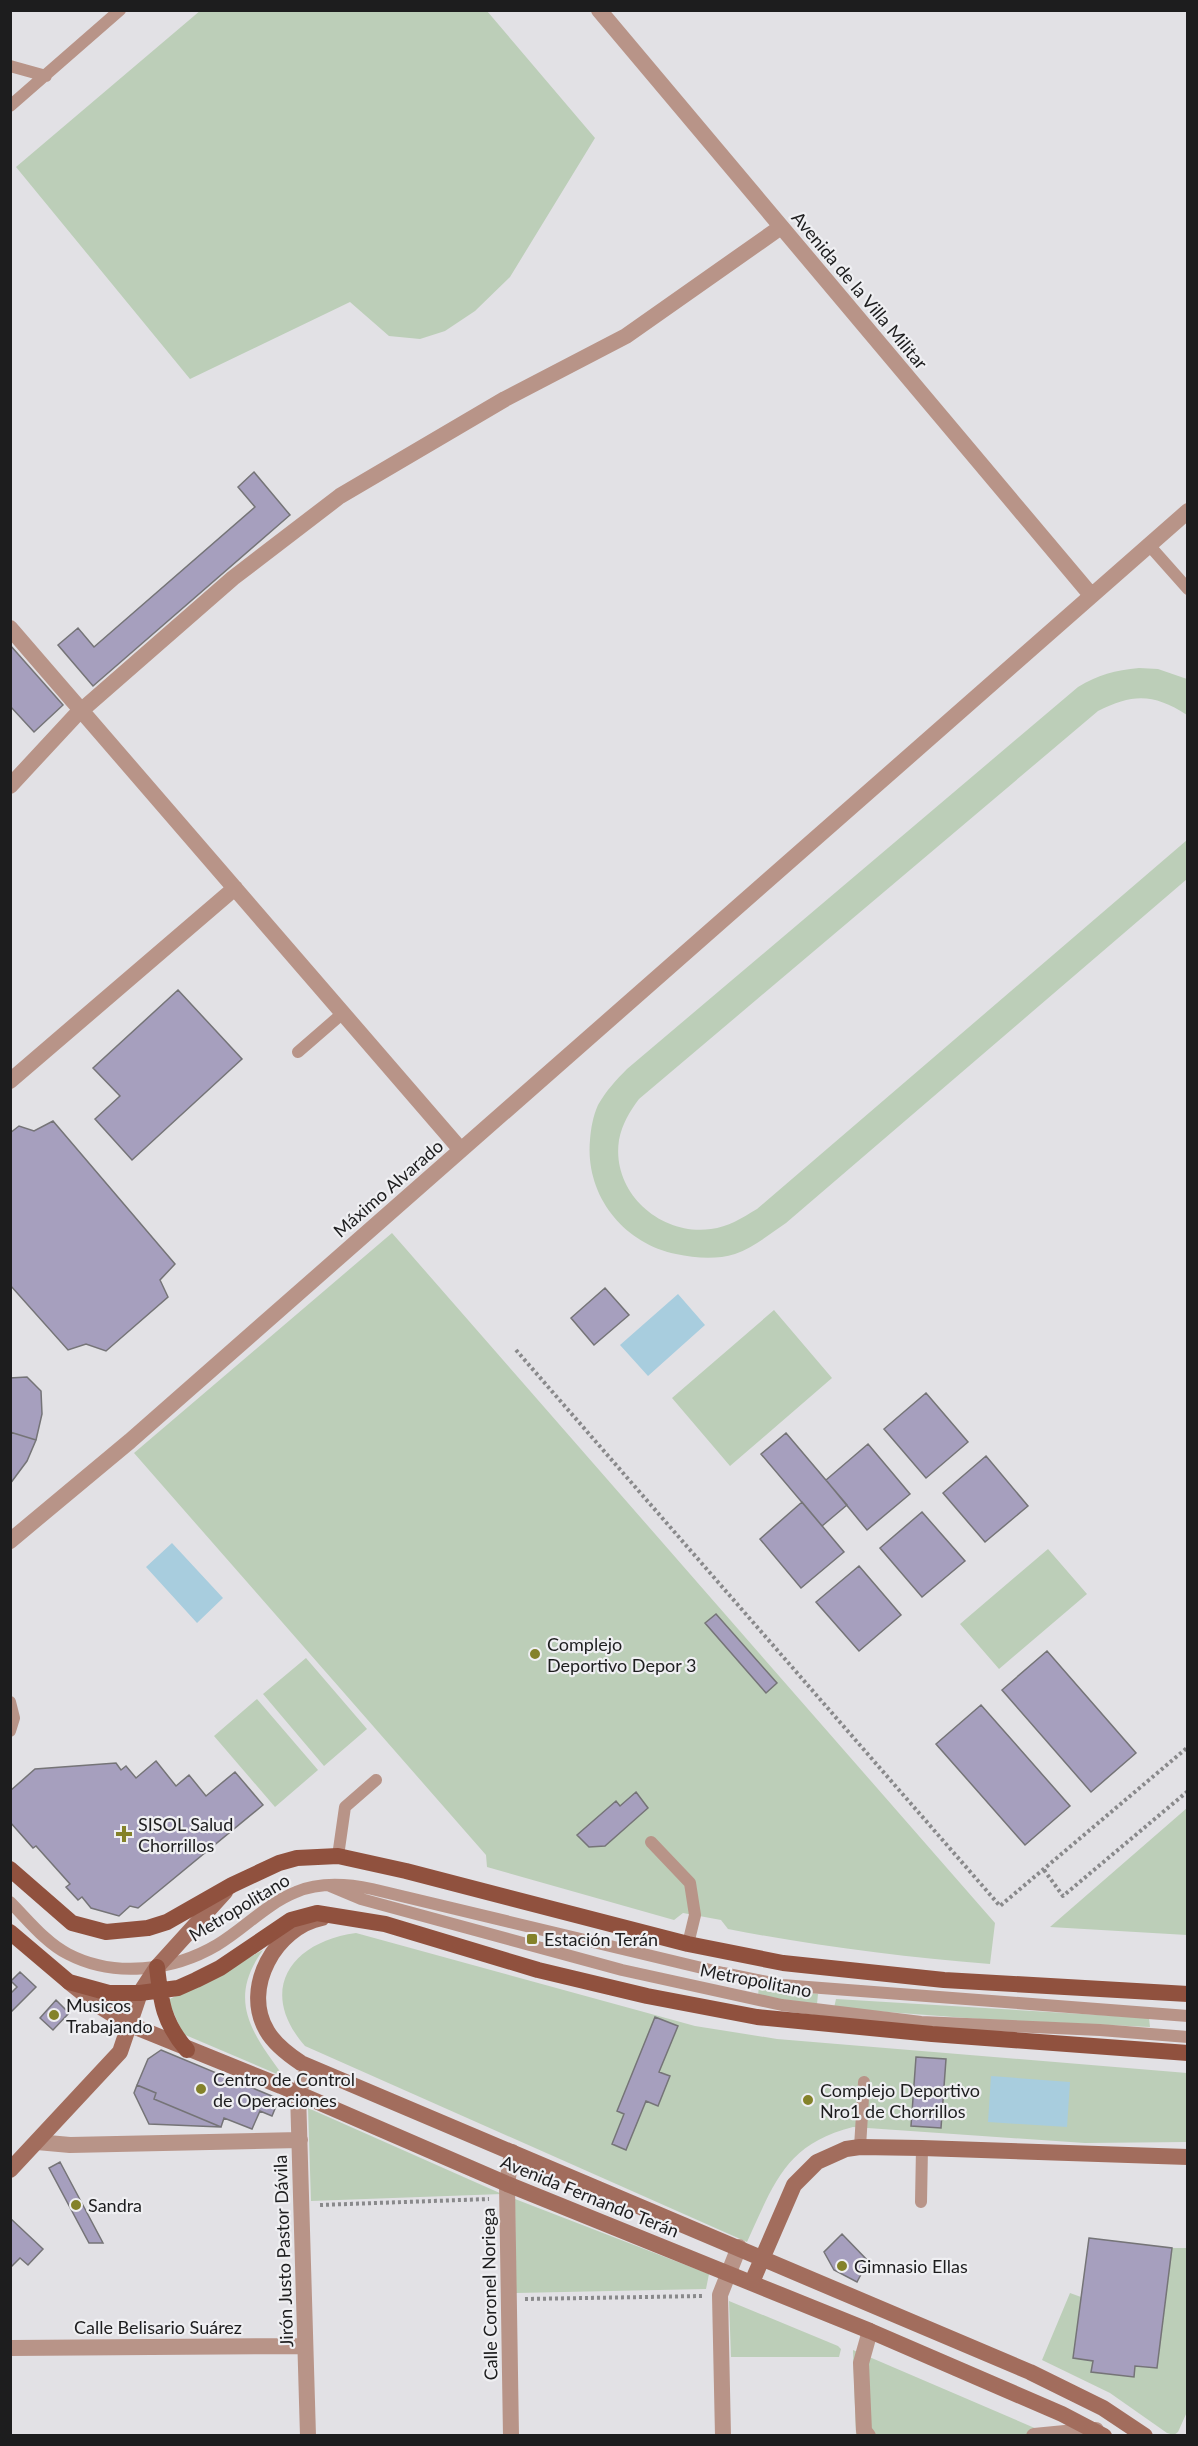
<svg xmlns="http://www.w3.org/2000/svg" width="1198" height="2446" font-family="Lato,sans-serif">
  <style>
    .green { fill: #bcceb8 }
    .water { fill: #a8cdde }
    .building { fill: #a69fbe; stroke: #757477; stroke-width: 1.5 }
    .lines { fill: none; stroke-linecap: round; stroke-linejoin: round }
    .path { stroke: #89898b; stroke-width: 4; stroke-dasharray: 3 3; stroke-linecap: butt }
    .service { stroke: #b89488; stroke-width: 12 }
    .minor { stroke: #b89488; stroke-width: 16 }
    .secondary { stroke: #a26d5d; stroke-width: 16 }
    .primary { stroke: #90513e; stroke-width: 16 }
    .poi-dot { fill: #84822a; stroke: #efeff2; stroke-width: 2 }
    .labels { text-anchor: middle; dominant-baseline: central; stroke-width: 4.5; stroke-linejoin: round; paint-order: stroke }
    .street-label { font-size: 18px; fill: #1d1d1e; stroke: #efeff2 }
    .poi-label { font-size: 18px; fill: #1d1d1e; stroke: #efeff2; text-anchor: start }
  </style>
  <rect width="100%" height="100%" fill="#e2e1e5"/>
  <path class="green" d="M201,10l286,1 108,127 -85,139 -35,34 -30,20 -25,8 -31,-3 -39,-34 -160,77 -174,-212z
    M1139,668l19,1 29,10v36c-33,-21 -53,-22 -89,-4l-459,388c-9,12 -17,25 -20,41 -8,52 41,96 92,89 17,-2 31,-11 46,-20l430,-369v39l-401,344c-16,11 -32,24 -51,31 -19,6 -40,4 -59,0 -53,-11 -91,-59 -86,-114 1,-12 3,-24 8,-35 8,-14 18,-25 29,-36l451,-382c20,-12 37,-17 61,-19z
    M392,1233l603,690 -5,41c-89,-7 -175,-18 -262,-35l-7,-9 -38,-7 -9,7 -187,-53 -1,-12 -352,-402z
    M774,1310l58,68 -102,88 -58,-68z
    M1048,1549l39,45 -88,75 -39,-45z
    M306,1658l61,71 -43,37 -61,-72z
    M257,1699l61,71 -43,37 -61,-71z
    M1187,1808v127l-137,-8z
    M356,1933l339,93 82,13 410,34v69l-102,1 -232,-16c-68,17 -79,57 -106,115l-442,-196c-48,-55 -15,-104 51,-113z
    M263,1950c-37,51 -10,84 21,127l-101,-43 -15,-34z
    M759,1985l59,9 -1,10 -59,-8z
    M836,1999l313,19 1,9 -170,-8 -146,-11z
    M308,2108l194,86 -191,7z
    M515,2199l194,75 -3,15 -190,4z
    M1172,2248h15v164l-9,20 -4,3 -7,-2 -57,-40 -68,-33 28,-67 11,4 -7,61 19,3 -2,11 42,5 2,-11 22,2z
    M729,2301l109,45 3,3 -2,8h-108z
    M853,2350l198,85h-195z"/>
  <path class="water" d="M678,1294l27,31 -57,51 -28,-31z
    M172,1543l51,55 -26,25 -51,-56z
    M991,2076l79,6 -3,45 -79,-5z"/>
  <path class="building" d="M254,472l36,43 -197,171 -35,-41 20,-17 16,19 161,-140 -17,-20z
    M10,645l53,60 -29,27 -24,-26z
    M178,990l64,69 -110,101 -37,-41 25,-23 -27,-28z
    M53,1121l122,143 -15,16 8,17 -62,54 -20,-7 -18,6 -58,-65v-152l9,-7 15,5z
    M605,1288l24,27 -35,30 -23,-27z
    M27,1377l14,14 1,23 -6,26 -26,-8v-54z
    M926,1393l42,49 -42,36 -42,-49z
    M10,1432l26,8 -9,21 -17,23z
    M786,1433l61,72 -25,21 -61,-72z
    M868,1444l42,50 -43,36 -41,-50z
    M986,1456l42,50 -43,36 -42,-49z
    M802,1502l42,50 -43,36 -41,-49z
    M922,1512l43,49 -43,36 -42,-49z
    M859,1566l42,49 -42,36 -43,-49z
    M716,1614l61,69 -11,10 -61,-70z
    M1047,1651l89,102 -45,39 -89,-102z
    M981,1705l89,101 -45,39 -89,-101z
    M156,1761l20,25 13,-11 17,21 29,-24 28,33 -125,103 -8,-2 -11,10 -28,-8 -9,-11 -4,3 -12,-13 4,-3 -34,-38 -3,2 -23,-26v-31l25,-22 81,-6 5,7 5,-4 10,12z
    M636,1792l12,16 -43,38 -16,1 -12,-12 39,-34 4,5z
    M20,1972l16,15 -25,25 -1,-18 7,-7 -6,-6z
    M56,2000l13,13 -16,17 -13,-12z
    M655,2017l23,9 -19,46 11,4 -12,30 -12,-5 -20,49 -14,-6 12,-30 -7,-3z
    M161,2050l118,49 -7,17 -12,-5 -8,18 -28,-11 -3,9 -67,-28 2,-6 -19,-8 11,-26z
    M916,2057l30,2 -5,69 -30,-2z
    M137,2085l19,8 -2,6 67,28 -72,-3 -15,-31z
    M60,2162l43,81h-14l-40,-75z
    M10,2218l33,31 -15,16 -8,-7 -10,10z
    M842,2234l26,27 -11,21 -23,-12 -10,-18z
    M1089,2238l83,10 -15,120 -22,-2 -1,11 -43,-5 2,-11 -20,-3z"/>
  <g class="lines">
    <path class="path" d="M516,1350l484,556 188,-159
      M1044,1870l19,26 125,-105
      M320,2205l169,-6
      M525,2299l178,-3"/>
    <path class="service" d="M10,66l36,10
      M10,106l110,-96
      M1148,544l40,45
      M298,1052l45,-39
      M10,1702l4,16 -4,13
      M651,1842l39,41 5,32 -7,29
      M338,1856l7,-49 31,-27
      M330,1886l31,13 261,71 160,35 139,17 179,8 88,7
      M10,1902c18,18 36,41 58,52 46,24 105,17 149,-9 27,-16 49,-41 79,-53 23,-10 52,-8 76,-3l351,84 59,12 406,31
      M860,2147l4,-65
      M921,2202l1,-54"/>
    <path class="minor" d="M599,10l492,585
      M10,628l451,522
      M10,786l65,-70 158,-138 107,-82 165,-97 121,-63 155,-109
      M10,1081l225,-193
      M10,1541l120,-100 1058,-930
      M37,2142l33,3 230,-5
      M10,2348l295,-2
      M308,2436l-10,-343 11,-26
      M511,2436l-4,-252 5,-32
      M723,2436l-3,-141 19,-48
      M868,2436l-4,-5 -3,-68 9,-32
      M1034,2436l62,-6"/>
    <path class="secondary" d="M322,1918c-46,9 -81,70 -55,113 8,14 22,24 34,32l729,309 73,36 42,28
      M69,1982l30,24 29,18 153,62 226,98 363,147 192,83 42,22
      M10,2170l110,-118 20,-59 17,-26 68,-75
      M752,2282l42,-97 23,-23 29,-13 14,-2 62,1 266,9"/>
    <path class="primary" d="M10,1869l62,54 34,9 42,-4 19,-6 65,-37 47,-22 18,-5 41,-2 68,15 282,73 95,19 161,17 244,14
      M10,1932l59,50 40,11h31l38,-5 18,-8 24,-12 71,-48 26,-7 68,11 153,46 109,26 110,21 175,17 256,19
      M157,1967c4,35 6,55 30,83"/>
  </g>
  <g class="poi-dot">
    <circle cx="535" cy="1654" r="6"/>
    <path d="M121 1825h6v6h6v6h-6v6h-6v-6h-6v-6h6z"/>
    <rect x="526" y="1933" width="12" height="12" rx="3"/>
    <circle cx="54" cy="2015" r="6"/>
    <circle cx="201" cy="2089" r="6"/>
    <circle cx="808" cy="2100" r="6"/>
    <circle cx="76" cy="2205" r="6"/>
    <circle cx="842" cy="2266" r="6"/>
  </g>
  <g class="labels">
    <g class="street-label">
      <text transform="translate(860 290) rotate(50)">Avenida de la Villa Militar</text>
      <text transform="translate(388 1188) rotate(-41)">Máximo Alvarado</text>
      <text transform="translate(239 1907) rotate(-31)">Metropolitano</text>
      <text transform="translate(756 1980) rotate(11)">Metropolitano</text>
      <text transform="translate(590 2196) rotate(22)">Avenida Fernando Terán</text>
      <text transform="translate(283 2251) rotate(-92)">Jirón Justo Pastor Dávila</text>
      <text transform="translate(489 2294) rotate(-91)">Calle Coronel Noriega</text>
      <text x="158" y="2327">Calle Belisario Suárez</text>
    </g>
    <g class="poi-label">
      <text x="547" y="1644">Complejo<tspan x="547" dy="21">Deportivo Depor 3</tspan></text>
      <text x="138" y="1824">SISOL Salud<tspan x="138" dy="21">Chorrillos</tspan></text>
      <text x="544" y="1939">Estación Terán</text>
      <text x="66" y="2005">Musicos<tspan x="66" dy="21">Trabajando</tspan></text>
      <text x="213" y="2079">Centro de Control<tspan x="213" dy="21">de Operaciones</tspan></text>
      <text x="820" y="2090">Complejo Deportivo<tspan x="820" dy="21">Nro1 de Chorrillos</tspan></text>
      <text x="88" y="2205">Sandra</text>
      <text x="854" y="2266">Gimnasio Ellas</text>
    </g>
  </g>
  <rect width="1198" height="2446" fill="none" stroke="#1d1d1e" stroke-width="24"/>
</svg>
